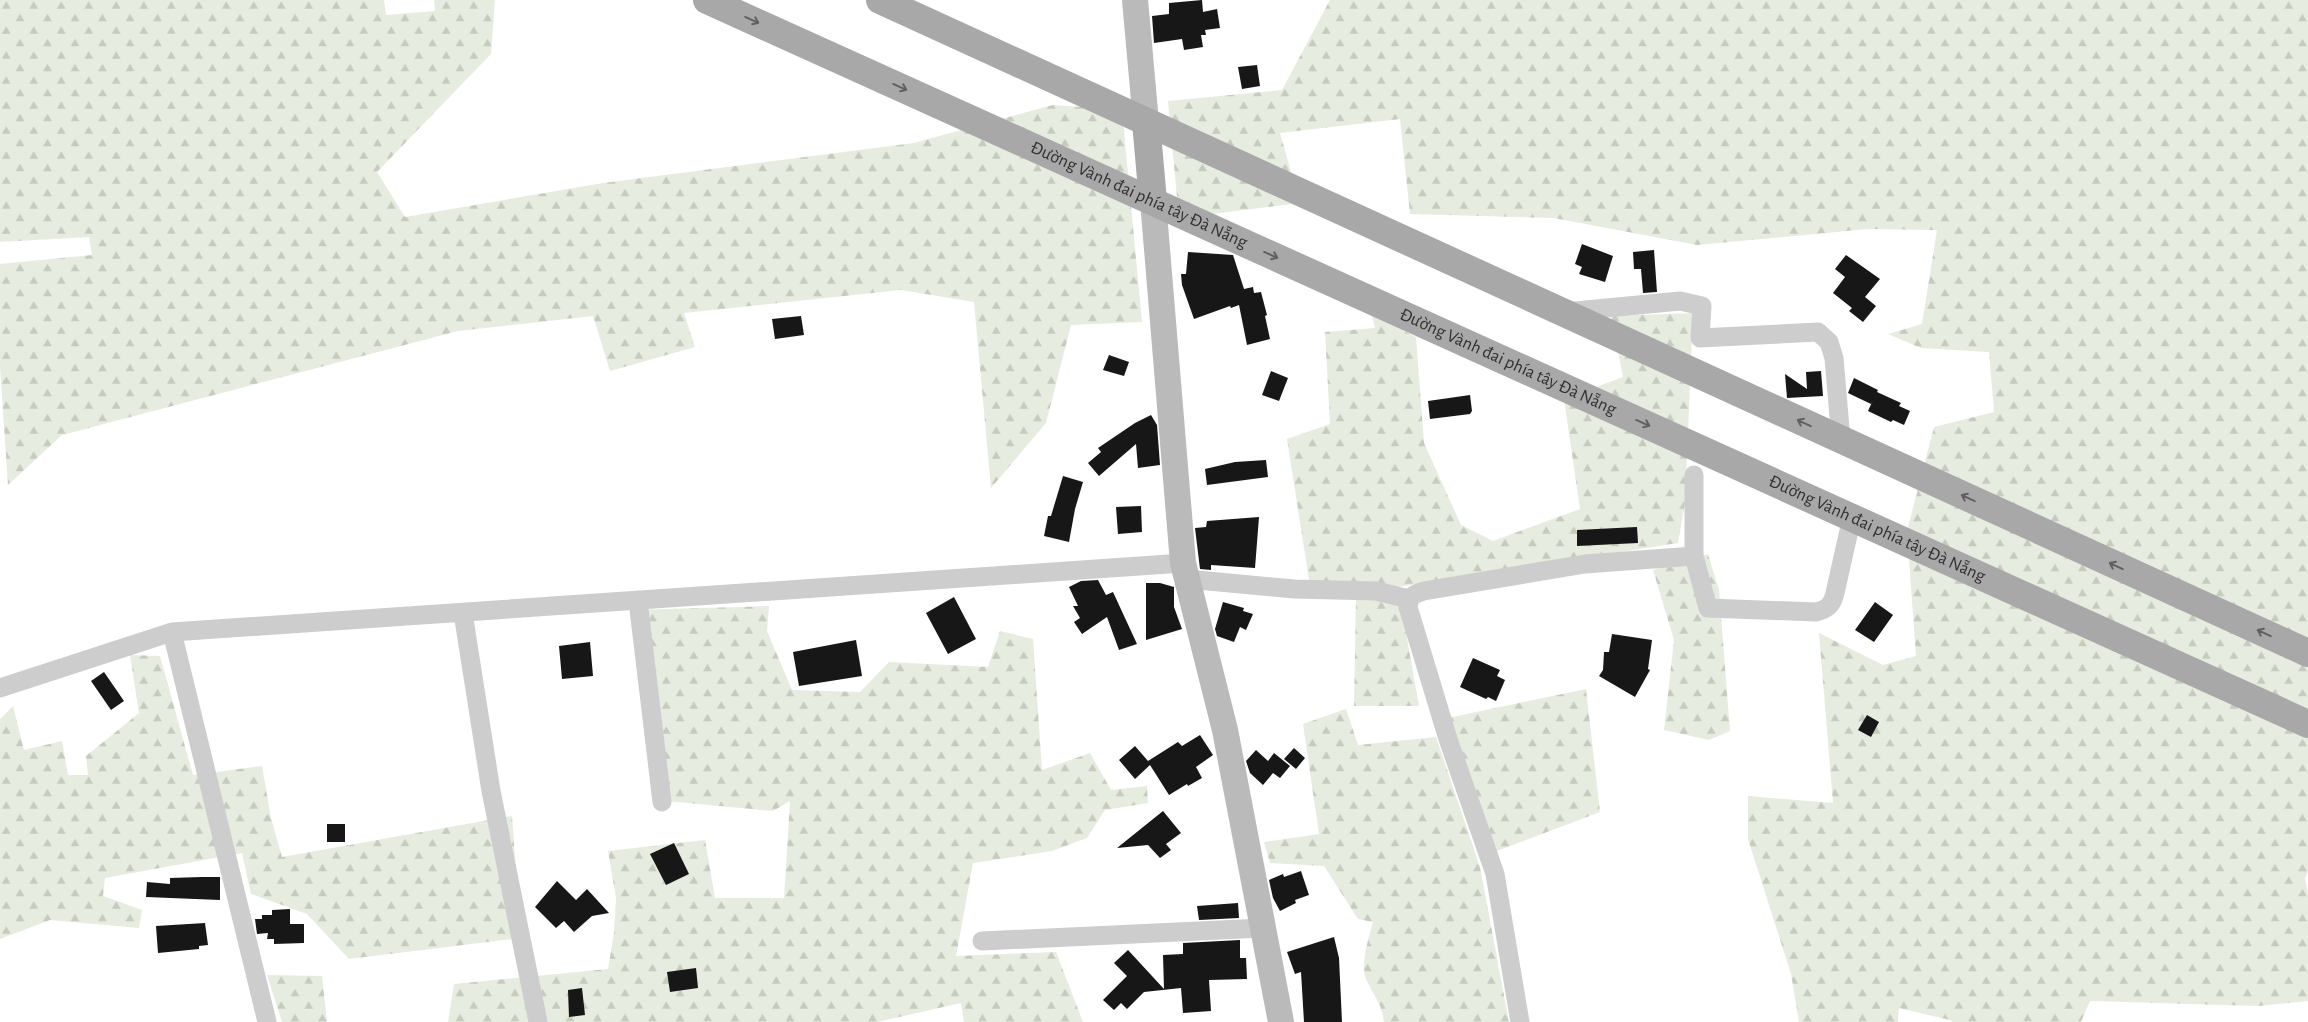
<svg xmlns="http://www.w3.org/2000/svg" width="2308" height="1022" font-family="'Alegreya Sans',sans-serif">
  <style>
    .forest { fill: url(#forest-firs) }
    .building { fill: #171717 }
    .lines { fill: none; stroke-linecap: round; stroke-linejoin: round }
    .street { stroke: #cdcdcd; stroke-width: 19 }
    .secondary { stroke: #bababa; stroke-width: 26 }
    .primary { stroke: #a8a8a8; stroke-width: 28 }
    .oneway { stroke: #606060 }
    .labels { text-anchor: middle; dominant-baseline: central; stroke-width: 5; stroke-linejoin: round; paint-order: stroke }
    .street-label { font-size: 18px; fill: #303030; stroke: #fff }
  </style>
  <defs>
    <pattern id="forest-firs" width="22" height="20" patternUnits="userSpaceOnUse" patternTransform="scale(1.25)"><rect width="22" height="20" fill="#e6ecdf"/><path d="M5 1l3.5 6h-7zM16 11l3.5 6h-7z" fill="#c6cbc0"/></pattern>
  </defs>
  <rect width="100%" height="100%" fill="#fff"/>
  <path class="forest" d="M0,0h384l2,15 49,-4 -1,-11h61l-4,54 -114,118 28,45 198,-34 311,-40 139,-38 69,5 20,212 -71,3 -25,98 -55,65 -17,-186 -73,-12 -217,23 11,34 -85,24 -17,-55 -135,15 -396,104 -54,50 -8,-117v-104l92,-9 -3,-18 -89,5z
    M1330,0h978v871l-3,7 3,16v107l-50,5 -168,-5 -9,21h-129l-2,-2 -51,-12 -1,14h-99l-8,-48 -43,-135v-43l85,7 -14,-170 64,32 33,-9 -9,-125 27,-104 60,-15 -5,-60 -68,-4 -33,-14 34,-10 15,-94 -69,-1 -171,16 -143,-27 -144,-4 -10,-95 -120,14 20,70 -121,15 -11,-117 114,-11z
    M1371,313l45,24 8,106 37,82 32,16 87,-32 -16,-110 59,-22 -12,-61 82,-3 -8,190 -7,40 -280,44 21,119h-65l2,-107 -46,-13 -23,-147 43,-15 -5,-92 50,-4z
    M1708,554l11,36 11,141 -21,9 -45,-10 10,-90 -21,-70z
    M769,606l-2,25 25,59 68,2 29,-30 99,5 12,-36 33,8 9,131 48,-17 21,37 36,-4 1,17 -43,7 -18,28 -35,13 -79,12 -17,93 100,-4 27,70h-119l-3,-19 -84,19h-429l6,-38 154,-15 6,-36 2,-35 -8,-47 97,-11 10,58h69l6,-97 -17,10 -106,-10 -35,-191z
    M130,655l30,1 33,119 69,-9 9,52 11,39 230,-41 9,122 -172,21 -42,-45 -56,-20 -9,-41 -137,25 -2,18 39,14 -3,18 -89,-8 -50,19v-220l13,-13 11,44 38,-9 6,34h20l-2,-19 53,-43z
    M1586,689l14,123 -106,40 -46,-134z
    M1346,709l12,36 78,-8 44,130 29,155h-125c-3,-21 -10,-25 -18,-43 -6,-14 3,-42 7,-57l-15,-3 -34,-53 -54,-3 -6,-21 55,-8 -16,-110z
    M267,975l55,1 5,46h-45z"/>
  <path class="building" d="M1202,0l1,12 14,-3 3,19 -15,2 1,5h-5l2,12 -19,3 -2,-11 -28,4 -2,-27 17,-2v-11z
    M1257,65l3,21 -18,3 -4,-22z
    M1582,244l31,12 -8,26 -26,-8 3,-7 -7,-3z
    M1654,250l3,42 -14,1 -2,-24h-7l-1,-17z
    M1188,252l45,3 11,34 9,-2 1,6 7,-1 6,23 -2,1 5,23 -23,6 -8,-40 -8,3 -1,-2 -36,13 -12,-34 -1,-11h5z
    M1846,255l34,24 -15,18 11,9 -13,16 -14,-11 3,-3 -19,-15 12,-16 -10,-8z
    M801,316l3,19 -29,4 -3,-20z
    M1109,355l20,7 -5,14 -21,-6z
    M1271,371l17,7 -9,23 -17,-6z
    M1821,371l2,25 -36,2 -2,-24 22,15 -1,-17z
    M1854,378l24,12 -1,2 24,11 -2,3 11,5 -6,14 -11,-5 -2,2 -23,-11 5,-11 -2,4 -23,-11z
    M1470,395l2,16 -2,3 -40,5 -2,-18z
    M1151,415l6,10 3,40 -22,3 -2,-24 -37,32 -11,-13 13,-11 -3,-4 37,-25z
    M1266,460l2,17 -61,8 -2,-16 30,-7z
    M1063,476l20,6 -8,27 -6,33 -25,-6 4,-20h3z
    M1141,506l1,26 -24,2 -2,-27z
    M1259,517l-4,51 -44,-3v5l-11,-1 -5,-41 11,-1 1,-6z
    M1637,527l1,16 -61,3v-16z
    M1098,580l8,15 7,-3 24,52 -18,6 -12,-33 -25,17 -8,-12 6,-4 -7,-12h5l-9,-19 12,-6z
    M1146,583h14l14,4v20l8,22 -36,11z
    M954,597l22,42 -28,15 -22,-41z
    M1223,602l21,6 -1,3 10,3 -7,16 -6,-3 -6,15 -17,-6 -2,-7z
    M1875,602l18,13 -19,27 -19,-12z
    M1612,634l40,6 -4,29 2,1 -15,27 -36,-21 4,-6 1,-18h5z
    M856,640l6,36 -63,10 -6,-34z
    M590,642l3,34 -31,3 -3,-33z
    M1473,658l27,12 -3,6 8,4 -9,21 -8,-4 -2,2 -26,-12z
    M104,672l20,29 -13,9 -20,-29z
    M1867,715l12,7 -8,15 -13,-7z
    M1200,735l13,20 -17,12 6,11 -14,8 -1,-2 -18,11 -19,-30 -15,14 -16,-19 16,-14 13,15 30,-19 4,4z
    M1294,748l11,10 -9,11 -12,-10z
    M1256,750l12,11 6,-8 16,13 -10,12 -7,-5 -10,12 -13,-12 -4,-12z
    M1163,811l18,22 -15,11 5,6 -11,8 -12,-13 -31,3z
    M327,824h18v18h-18z
    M674,843l15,31 -23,11 -16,-31z
    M1301,871l8,24 -14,5 1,3 -16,8 -7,-13 -4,-18 14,-6 1,3z
    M201,877h19v23l-74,-3 1,-15 23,2v-6z
    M557,881l19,19 11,-11 22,24 -17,3 -18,16 -10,-11 -8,7 -21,-21z
    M1238,903l1,15 -40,2 -2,-14z
    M290,909v15h14v19l-30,1v-5h-7l1,-6 -11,1 -2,-15h7v-4h10v-5z
    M205,923l3,22 -9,1v3l-41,4 -2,-27z
    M1334,937l5,21 3,64h-38l-3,-50 -6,2 -8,-22z
    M1240,940v18h6l1,21 -38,1 2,31 -28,2 -2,-25 -37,4 -17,17 -6,-6 -7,7 -11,-10 24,-24 -13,-13 14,-13 36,39 -1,-34 20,-1v-11z
    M696,968l2,20 -28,4 -3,-20z
    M582,988l3,27 -16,2 -1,-27z"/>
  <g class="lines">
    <path class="street" d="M1565,312l115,-11 22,5 -2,32 118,-6 11,10 5,16 7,82
      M1694,475v81l14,52 108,4c12,-3 16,-7 19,-19l17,-76
      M1187,579l107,10 82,2 33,8
      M638,601l24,201
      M463,613l28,178 47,231
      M172,632l95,390
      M0,688l172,-56 1011,-69
      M982,941l281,-13
      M1520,1022l-25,-148 -47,-135 -40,-132c1,-11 6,-13 16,-16l161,-27 109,-8"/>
    <path class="secondary" d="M1135,0l11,122
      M1153,201l30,362 42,167 56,292"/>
    <g class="primary">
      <path id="s1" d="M707,0l1601,724"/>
      <path d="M880,0l1428,653"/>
      <path d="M1146,122l7,79"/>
    </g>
  </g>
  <defs><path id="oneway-shaft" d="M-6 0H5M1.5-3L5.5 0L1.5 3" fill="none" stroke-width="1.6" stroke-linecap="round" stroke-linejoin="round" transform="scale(1.25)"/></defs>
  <g class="oneway">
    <use href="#oneway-shaft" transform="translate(752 20) rotate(24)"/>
    <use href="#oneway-shaft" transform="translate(900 87) rotate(24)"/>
    <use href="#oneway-shaft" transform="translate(1271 255) rotate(24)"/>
    <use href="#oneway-shaft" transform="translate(1643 423) rotate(24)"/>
    <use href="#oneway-shaft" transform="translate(1804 423) rotate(-155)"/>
    <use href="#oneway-shaft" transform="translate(1968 498) rotate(-155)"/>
    <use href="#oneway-shaft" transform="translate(2116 566) rotate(-155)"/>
    <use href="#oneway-shaft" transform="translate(2264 633) rotate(-155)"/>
  </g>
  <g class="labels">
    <g class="street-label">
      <text stroke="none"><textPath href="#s1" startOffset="474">Đường Vành đai phía tây Đà Nẵng</textPath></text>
      <text stroke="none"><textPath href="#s1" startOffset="879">Đường Vành đai phía tây Đà Nẵng</textPath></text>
      <text stroke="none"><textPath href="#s1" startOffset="1284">Đường Vành đai phía tây Đà Nẵng</textPath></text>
    </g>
  </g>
</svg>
